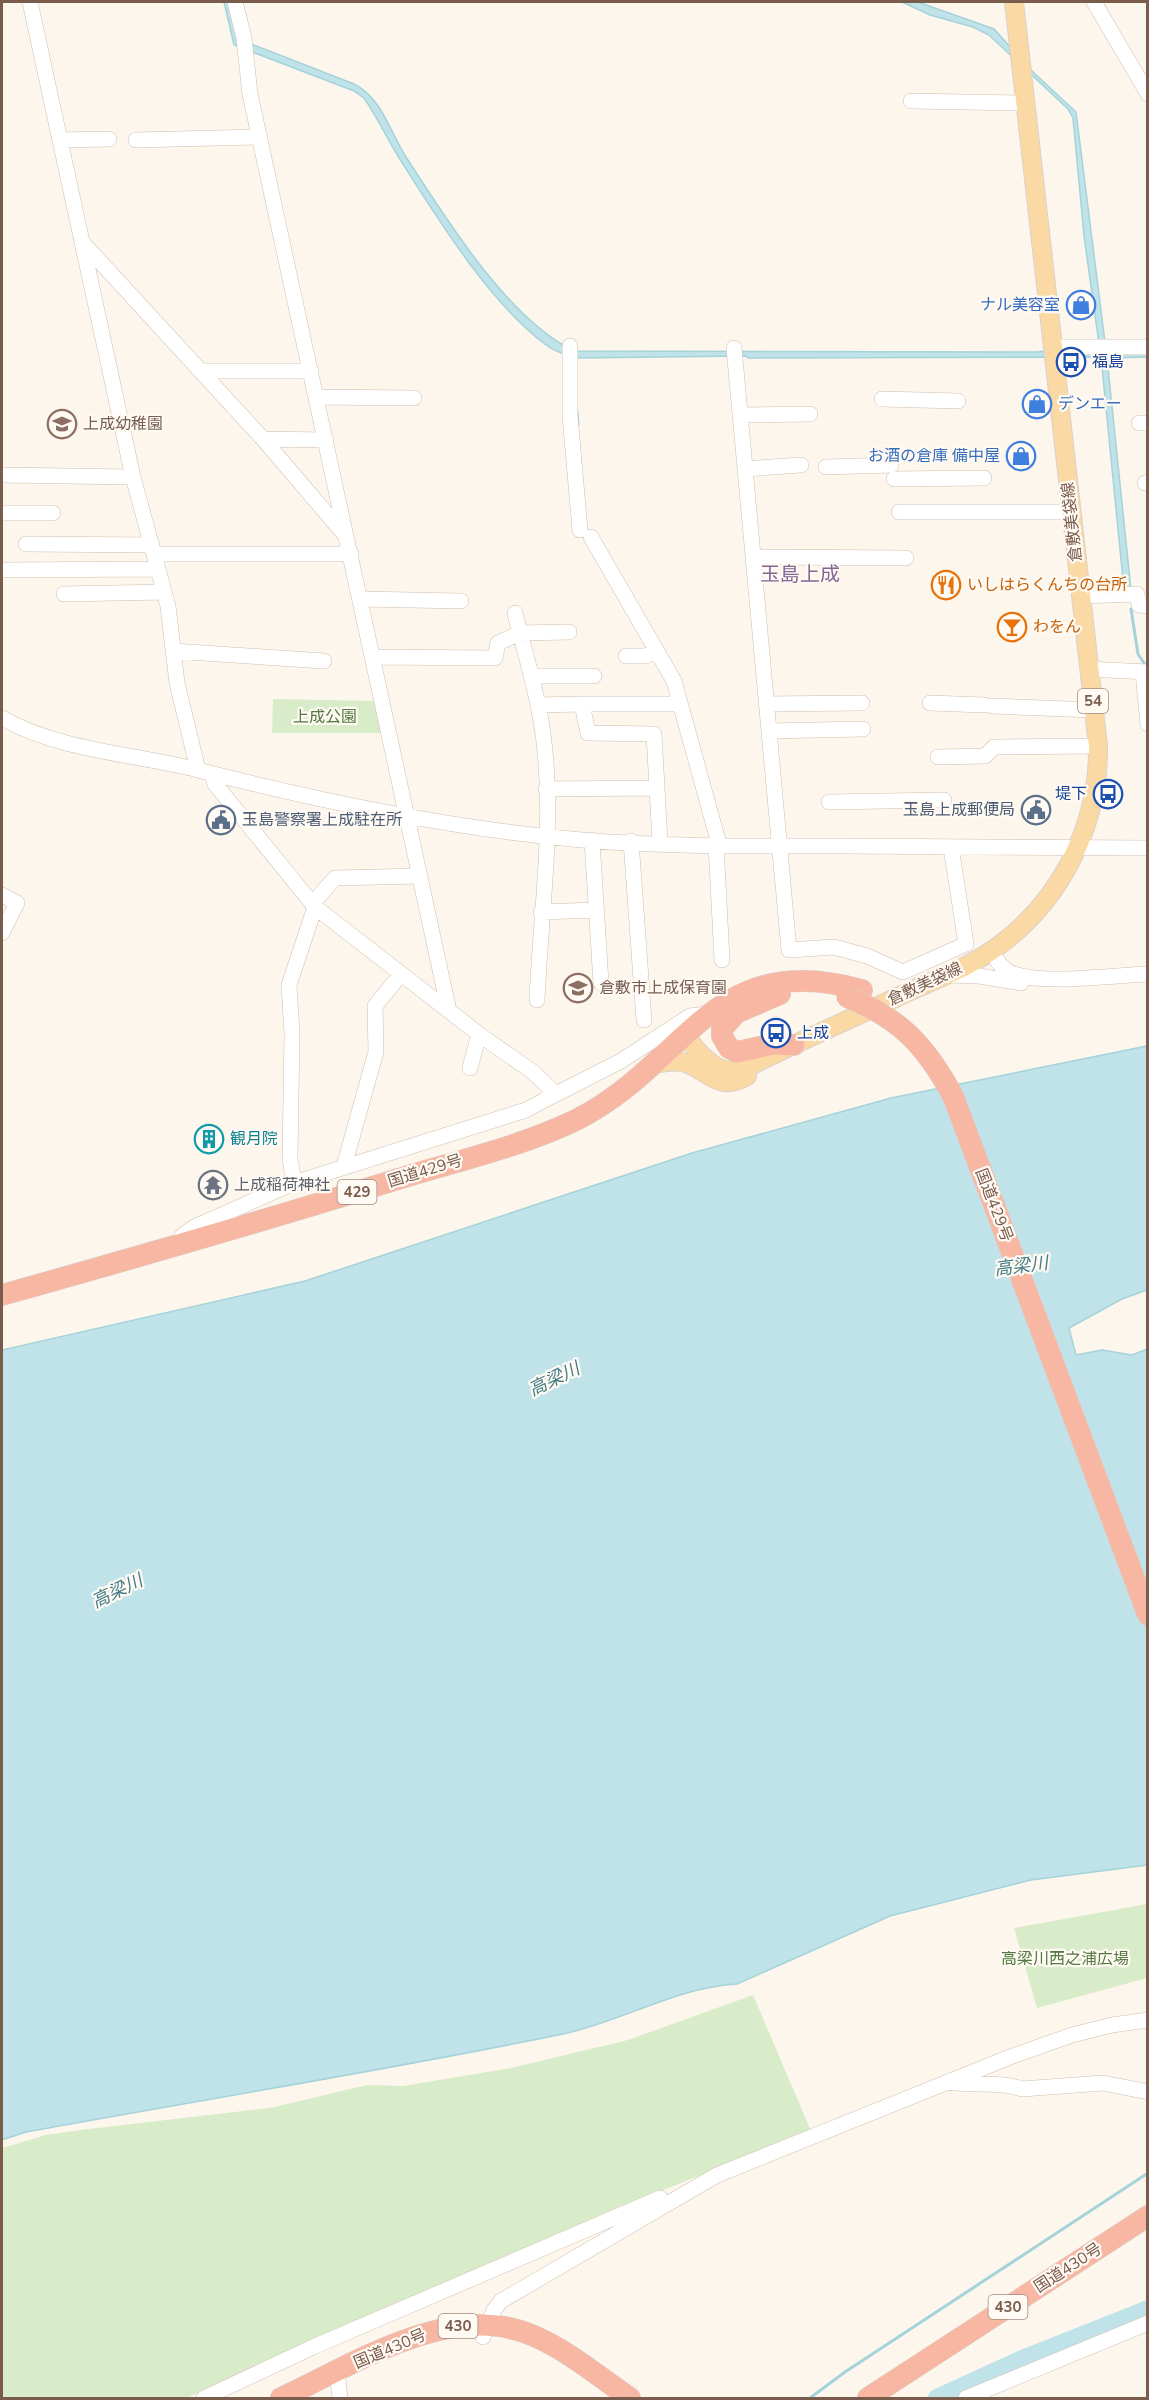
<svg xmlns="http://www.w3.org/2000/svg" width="1149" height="2400" font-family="'Nunito Sans','Noto Sans JP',sans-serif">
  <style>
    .green { fill: #d8ecc9 }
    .water { fill: #bfe3e8; stroke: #a5d3da; stroke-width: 1.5 }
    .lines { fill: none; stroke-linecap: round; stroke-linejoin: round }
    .stream { stroke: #a5d3da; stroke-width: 3 }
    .river { stroke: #bfe3e8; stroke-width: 18 }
    .minor-casing { stroke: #d1beb0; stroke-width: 16 }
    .major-casing { stroke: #dad1cd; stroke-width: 20 }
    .highway-casing { stroke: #dad1cd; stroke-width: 22 }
    .minor { stroke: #fff; stroke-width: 15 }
    .major { stroke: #fbd9a5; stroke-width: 18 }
    .highway { stroke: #f7b7a3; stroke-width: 21 }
    .highway-bridge-casing { stroke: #dad1cd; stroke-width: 22; stroke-linecap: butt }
    .highway-bridge { stroke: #f7b7a3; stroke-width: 21 }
    .labels { text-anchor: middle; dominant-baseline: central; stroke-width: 4.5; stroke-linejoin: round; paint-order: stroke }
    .shield { fill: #fffaf3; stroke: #a28b7f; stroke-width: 1.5 }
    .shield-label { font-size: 15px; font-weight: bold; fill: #7a5c4d }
    .shop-label { font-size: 16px; fill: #366cbe; stroke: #fffaf3; text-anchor: end }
    .transit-label { font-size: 16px; fill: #164399; stroke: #fffaf3; text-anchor: start }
    .education-label { font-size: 16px; fill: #785e54; stroke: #fffaf3; text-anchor: start }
    .street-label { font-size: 16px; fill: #7a5c4d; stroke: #fffaf3 }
    .food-label { font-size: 16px; fill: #c56008; stroke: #fffaf3; text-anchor: start }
    .park-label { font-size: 16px; fill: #537a41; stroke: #fffaf3 }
    .service-label { font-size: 16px; fill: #4e5e75; stroke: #fffaf3; text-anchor: end }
    .culture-label { font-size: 16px; fill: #0d838f; stroke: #fffaf3; text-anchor: start }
    .worship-label { font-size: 16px; fill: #5b616d; stroke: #fffaf3; text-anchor: start }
    .water-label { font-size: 18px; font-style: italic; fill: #437c86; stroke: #fffaf3 }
    .quarter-label { font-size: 20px; fill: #846695; stroke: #fffaf3 }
  </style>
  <rect width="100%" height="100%" fill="#fdf6ec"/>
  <path class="green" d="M273,699l102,2 7,32h-110z
    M1147,1904v74l-110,30 -23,-80z
    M753,1995l58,136 -155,62 -470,205h-184v-250l44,-13 34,-5 190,-22 97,-23 36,1 108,-18 117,-28z"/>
  <path class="water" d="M224,2h8l9,38 113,44c28,14 36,48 52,73 41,63 101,161 168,194l463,1 62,-8 -15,-108 -11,-118 -5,-9 -79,-74 -16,-8 -43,-12 -28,-13h16l76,27 38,42 44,41 30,238 41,1v6l-40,1 24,232h-7l-23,-233 -353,1 -2,-2 -170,2c-10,-3 -21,-6 -30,-13 -56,-42 -107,-124 -145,-184 -13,-20 -23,-43 -37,-63l-10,-7 -120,-46z
    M1147,1046v244l-25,9 -53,29 7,27 26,-5 30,5 15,-6v516l-116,15 -141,36 -153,68c-60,3 -116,38 -174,50 -179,37 -358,65 -537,98l-24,8v-790l303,-69 387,-128 199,-55z"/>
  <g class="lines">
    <path class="stream" d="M577,411l1,14
      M1131,609l7,45 8,12
      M810,2398l35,-26 303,-199"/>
    <path class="river" d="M937,2398l85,-39 126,-50"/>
    <g class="minor-casing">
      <path id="minor" d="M30,2l103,475 35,129 9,77 21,87
        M235,2l9,36 6,56 199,917
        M1094,2l54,92
        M911,101l114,2
        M60,140l49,-1
        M136,140l124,-3
        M82,242l181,197 82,96
        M570,346v70l10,114
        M1054,347h94
        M734,348l55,602 45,-3 33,9 36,16 63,-28 -15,-97
        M200,371h111
        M317,397l97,1
        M882,399l76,2
        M740,415l70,-1
        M1139,423h9
        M263,439l63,1
        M826,467l65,-2
        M745,469l56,-4
        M2,475l131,2
        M894,479l90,-1
        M1145,483l3,-1
        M899,512h171
        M2,513h51
        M591,537l83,144 45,163
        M26,544l126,1
        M154,554h197
        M753,557l153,1
        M2,570l156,-1
        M64,594l100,-2
        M1080,596l57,-2 2,11 9,1
        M361,599l100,2
        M515,613c8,33 19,68 25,102 17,93 1,191 -3,285
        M173,651l151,10
        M626,656h20l10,-6
        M373,657l122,1 3,-15 22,-10 49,-1
        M1088,669l60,3
        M1143,672l5,52
        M531,676h63
        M930,703l54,2
        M766,704l96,-1
        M538,705l44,-1
        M992,706l102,4
        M2,718c55,32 133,36 196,52 125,32 255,59 384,70 87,7 175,6 262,6 101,1 202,2 304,2
        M769,731l94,-2
        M938,757l47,-1 9,-9 104,-1
        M213,775l2,9 100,123 169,131 49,34 23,22 65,-33 69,-45 17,-2
        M546,789l111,-1
        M829,802l115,-2
        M592,840l9,143
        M631,841l13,179
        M660,843l-6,-109 -66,-1 -6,-29h98
        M716,844l6,116
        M2,895l15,8 -15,30
        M312,904l23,-26 85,-2
        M541,912l55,-2
        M991,951c5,8 10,17 18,21 28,14 105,3 139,2
        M947,975l32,1 42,7
        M470,1068l9,-34
        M344,1166l32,-114 -1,-46 26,-32
        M294,1183l-4,-24 2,-125 -3,-49 26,-78
        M177,1244l5,-8 12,-9 100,-44 232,-73 30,-16
        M948,2082c24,4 51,-1 74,7l81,-6 45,9
        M483,2337l11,-27 7,-9 216,-126 293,-118 62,-22 40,-10 36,-5
        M337,2372l3,26
        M204,2398l109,-51 347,-149
        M966,2398l182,-75"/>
    </g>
    <g class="major-casing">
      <path id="major" d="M686,1036c10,14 26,34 45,35 6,0 14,-4 19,-5 52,-26 105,-49 158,-74 31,-14 66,-27 93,-48 62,-47 98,-121 97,-198l-84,-744
        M653,1064c13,-2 26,-5 38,1 21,11 31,26 56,11"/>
    </g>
    <g class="highway-casing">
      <path id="highway" d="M780,994l-44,19 -14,16v7l7,12 8,4 36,-8 21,1
        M2,1295c132,-37 265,-75 396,-116 59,-18 122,-32 178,-59 112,-56 136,-173 286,-130
        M281,2398c74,-34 171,-99 253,-62 35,15 65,41 96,62
        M868,2398l280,-182"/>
    </g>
    <use href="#minor" class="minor"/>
    <use href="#major" class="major"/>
    <use href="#highway" class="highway"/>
    <g class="highway-bridge-casing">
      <path id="highway-bridge" d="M847,997c53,21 79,49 106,99l195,519"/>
    </g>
    <use href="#highway-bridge" class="highway-bridge"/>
  </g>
  <defs>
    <g id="shop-ring" transform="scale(1.5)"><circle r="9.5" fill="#fffaf3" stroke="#3f7fe0" stroke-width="1.5"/><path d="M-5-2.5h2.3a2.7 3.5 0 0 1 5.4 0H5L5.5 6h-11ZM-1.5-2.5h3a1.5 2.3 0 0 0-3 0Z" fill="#3f7fe0"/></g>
    <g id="bus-ring" transform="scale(1.5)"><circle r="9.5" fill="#fffaf3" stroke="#1a4fb4" stroke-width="1.5"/><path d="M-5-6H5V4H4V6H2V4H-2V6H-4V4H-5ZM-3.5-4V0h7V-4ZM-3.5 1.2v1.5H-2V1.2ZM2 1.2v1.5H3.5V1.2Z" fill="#1a4fb4"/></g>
    <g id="school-ring" transform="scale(1.5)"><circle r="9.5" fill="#fffaf3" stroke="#8d6e63" stroke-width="1.5"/><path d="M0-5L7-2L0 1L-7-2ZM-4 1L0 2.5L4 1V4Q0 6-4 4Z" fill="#8d6e63"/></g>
    <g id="restaurant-ring" transform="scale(1.5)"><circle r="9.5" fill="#fffaf3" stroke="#e8710a" stroke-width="1.5"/><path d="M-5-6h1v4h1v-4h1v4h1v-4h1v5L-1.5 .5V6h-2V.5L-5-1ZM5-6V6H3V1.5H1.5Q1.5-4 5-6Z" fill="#e8710a"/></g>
    <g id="bar-ring" transform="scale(1.5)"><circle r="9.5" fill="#fffaf3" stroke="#e8710a" stroke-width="1.5"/><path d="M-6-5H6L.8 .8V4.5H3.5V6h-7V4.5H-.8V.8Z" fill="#e8710a"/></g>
    <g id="civic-ring" transform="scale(1.5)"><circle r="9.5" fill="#fffaf3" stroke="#5c6f8a" stroke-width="1.5"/><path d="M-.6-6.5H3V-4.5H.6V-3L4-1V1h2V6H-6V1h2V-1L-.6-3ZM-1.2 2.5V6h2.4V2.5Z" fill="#5c6f8a"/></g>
    <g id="building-ring" transform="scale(1.5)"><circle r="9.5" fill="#fffaf3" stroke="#0f9aa8" stroke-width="1.5"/><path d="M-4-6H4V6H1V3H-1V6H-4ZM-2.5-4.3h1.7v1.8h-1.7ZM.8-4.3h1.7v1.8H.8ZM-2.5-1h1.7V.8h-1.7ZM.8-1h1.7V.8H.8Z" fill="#0f9aa8"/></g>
    <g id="temple-ring" transform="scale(1.5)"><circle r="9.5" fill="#fffaf3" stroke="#6b7280" stroke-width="1.5"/><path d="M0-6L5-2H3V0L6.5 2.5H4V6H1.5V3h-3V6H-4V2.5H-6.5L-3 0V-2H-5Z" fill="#6b7280"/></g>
  </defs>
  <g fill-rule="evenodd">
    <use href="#shop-ring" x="1081" y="305"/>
    <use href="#bus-ring" x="1071" y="362"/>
    <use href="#shop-ring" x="1037" y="404"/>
    <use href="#school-ring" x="62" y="424"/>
    <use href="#shop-ring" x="1021" y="456"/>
    <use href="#restaurant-ring" x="946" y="585"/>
    <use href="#bar-ring" x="1012" y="627"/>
    <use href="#bus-ring" x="1108" y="794"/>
    <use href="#civic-ring" x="1036" y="810"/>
    <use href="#civic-ring" x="221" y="820"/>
    <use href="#school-ring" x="578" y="988"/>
    <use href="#bus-ring" x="776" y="1033"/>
    <use href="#building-ring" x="209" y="1139"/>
    <use href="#temple-ring" x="213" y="1185"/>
  </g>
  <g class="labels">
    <g class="shield">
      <rect x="1078" y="689" width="30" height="24" rx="4.5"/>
      <rect x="337.5" y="1180" width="39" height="24" rx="4.5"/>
      <rect x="988.5" y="2295" width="39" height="24" rx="4.5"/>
      <rect x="438.5" y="2314" width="39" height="24" rx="4.5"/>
    </g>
    <g class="shield-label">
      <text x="1093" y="701">54</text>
      <text x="357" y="1192">429</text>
      <text x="1008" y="2307">430</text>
      <text x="458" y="2326">430</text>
    </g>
    <g class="shop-label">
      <text x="1060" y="305">ナル美容室</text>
      <text x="1058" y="404" text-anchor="start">デンエー</text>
      <text x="1000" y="456">お酒の倉庫 備中屋</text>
    </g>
    <g class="transit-label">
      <text x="1092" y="362">福島</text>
      <text x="1087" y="794" text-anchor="end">堤下</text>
      <text x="797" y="1033">上成</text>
    </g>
    <g class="education-label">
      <text x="83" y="424">上成幼稚園</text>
      <text x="599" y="988">倉敷市上成保育園</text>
    </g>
    <g class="street-label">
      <text transform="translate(1072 522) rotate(-96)">倉敷美袋線</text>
      <text transform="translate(925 984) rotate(-25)">倉敷美袋線</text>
      <text transform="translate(425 1171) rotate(-17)">国道429号</text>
      <text transform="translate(994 1205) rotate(69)">国道429号</text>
      <text transform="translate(1068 2268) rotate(-33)">国道430号</text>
      <text transform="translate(390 2349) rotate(-23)">国道430号</text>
    </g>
    <g class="food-label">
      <text x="967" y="585">いしはらくんちの台所</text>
      <text x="1033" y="627">わをん</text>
    </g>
    <g class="park-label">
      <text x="325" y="717">上成公園</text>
      <text x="1065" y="1959">高梁川西之浦広場</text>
    </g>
    <g class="service-label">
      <text x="1015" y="810">玉島上成郵便局</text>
      <text x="242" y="820" text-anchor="start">玉島警察署上成駐在所</text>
    </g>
    <g class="culture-label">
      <text x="230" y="1139">観月院</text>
    </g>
    <g class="worship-label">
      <text x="234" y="1185">上成稲荷神社</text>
    </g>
    <g class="water-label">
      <text transform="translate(1021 1266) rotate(-7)">高梁川</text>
      <text transform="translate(554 1379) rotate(-26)">高梁川</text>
      <text transform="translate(117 1591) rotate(-26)">高梁川</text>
    </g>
    <g class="quarter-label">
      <text x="800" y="574">玉島上成</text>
    </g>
  </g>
  <rect width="1149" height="2400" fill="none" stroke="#7a5c4d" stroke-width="6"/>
</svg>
